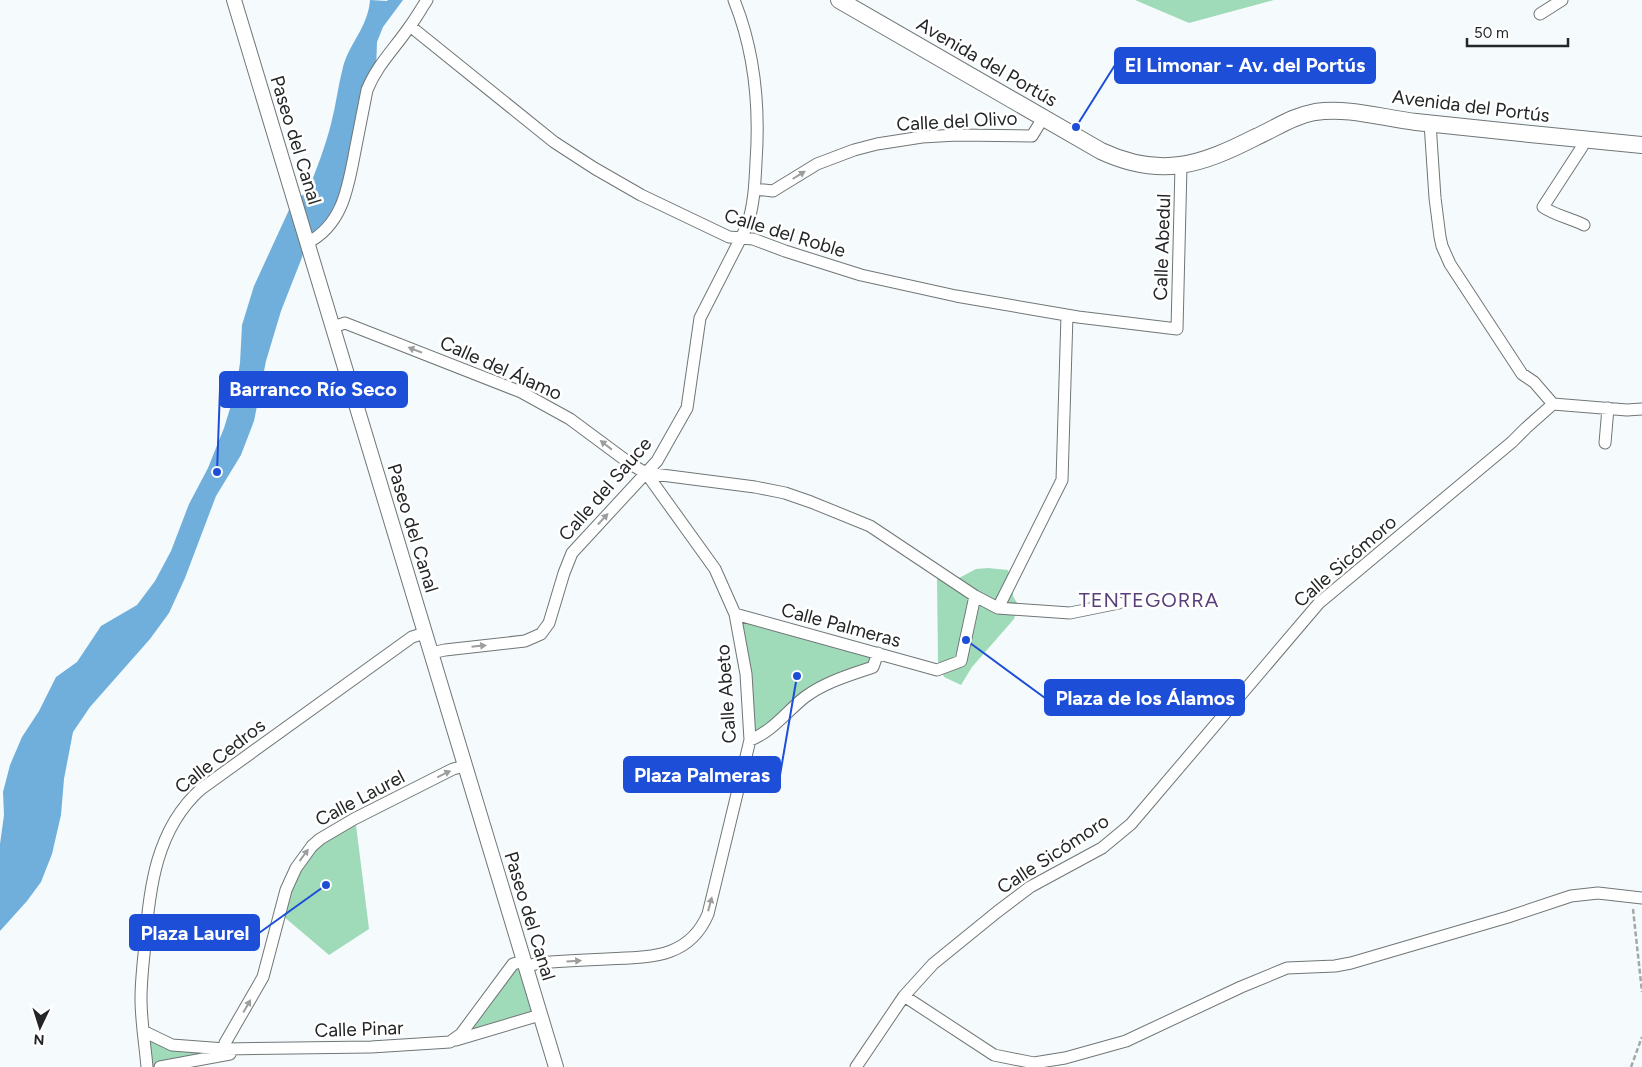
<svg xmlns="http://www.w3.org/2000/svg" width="1642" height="1067" font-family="Figtree,sans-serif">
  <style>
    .green { fill: #9fdab9 }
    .water { fill: #70afdb }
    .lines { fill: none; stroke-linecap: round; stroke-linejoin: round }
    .minor-casing { stroke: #707676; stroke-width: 13 }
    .tertiary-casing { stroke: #707676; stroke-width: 16 }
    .secondary-casing { stroke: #707676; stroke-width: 18 }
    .path { stroke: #a4a8a9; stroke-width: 2.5; stroke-dasharray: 5 2.5; stroke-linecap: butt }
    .minor { stroke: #fff; stroke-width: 11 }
    .tertiary { stroke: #fff; stroke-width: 14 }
    .secondary { stroke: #fff; stroke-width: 16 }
    .oneway { fill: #9c9d9d }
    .labels { text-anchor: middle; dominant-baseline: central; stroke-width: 5; stroke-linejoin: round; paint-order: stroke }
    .street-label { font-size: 19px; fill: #232526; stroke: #fff }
    .neighbourhood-label { font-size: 20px; letter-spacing: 1px; fill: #59407c; stroke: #fff }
    .leader { fill: none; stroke: #1d4ed8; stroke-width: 2 }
    .callout-dot { fill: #1d4ed8; stroke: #fff; stroke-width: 2 }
    .callout { fill: #1d4ed8; stroke: #1d4ed8; stroke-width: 2 }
    .callout-label { font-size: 20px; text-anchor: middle; font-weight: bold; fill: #fff }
  </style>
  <rect width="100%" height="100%" fill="#f5fbfc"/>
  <path class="green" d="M1135,0h139l-85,23z
    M988,568l20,2 5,19v7l5,9 -4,14 -42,48 -11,18 -17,-8 -6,-16 -1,-84 22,1 17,-9z
    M735,614l143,39 -5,14 -31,11 -92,62z
    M356,825l13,104 -40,26 -46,-39 7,-37 40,-47z
    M524,961l16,54 -79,19 52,-70z
    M143,1031l29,14 53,4 -9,7 -56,11h-13z"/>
  <path class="water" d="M370,0l17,1 1,-1h15l-20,27 -6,15 -1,28 -32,132 -37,40 -6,18 -20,51 -15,50 -12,60 -13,34 -25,41 -31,82 -16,35 -19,26 -60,68 -17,25 -9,47 -3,36 -9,39 -11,28 -14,19 -27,30v-87l4,-29 -1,-23 7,-27 12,-28 17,-26 17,-34 21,-15 24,-36 36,-21 18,-24 16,-30 18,-47 19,-36 16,-40 12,-39 4,-26 2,-38 12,-39 40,-87 13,-6c9,-22 18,-46 24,-69 5,-19 7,-38 12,-57 7,-25 25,-40 27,-67z"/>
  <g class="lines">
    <g class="minor-casing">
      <path id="minor" d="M1540,14l22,-14
        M410,26l144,116 40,26 47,27 88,42 24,2 32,12 76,24 95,21 122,21 99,12 4,-163
        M1430,123l5,75 5,39 2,9 8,18 72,110 12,8 19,22 74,6 15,-1
        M1583,139l-1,8 -39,60c13,9 28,11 41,18
        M755,189l18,2 44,-27 37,-14 23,-6 45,-7 35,-2 75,1 11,-18
        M307,243c36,-18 41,-56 48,-92 4,-20 8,-40 12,-61 10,-25 28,-42 43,-64 6,-8 11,-17 17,-26
        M333,327l12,-4 176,69 49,27 62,46 14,8 109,14 30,6 26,9 59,24 105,70 23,12 64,-128 5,-165
        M1605,443l3,-35
        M998,608l72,5 49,-10
        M735,614l202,56 24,-9 14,-65
        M431,653l14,-3 80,-9 16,-7 8,-11 15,-50 8,-20 85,-92 30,-53 13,-90 47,-92c7,-21 8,-42 9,-64 4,-56 -1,-110 -22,-162
        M750,740c22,-8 37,-29 55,-43 20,-15 45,-22 68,-30l5,-14
        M526,967l12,-4c23,-2 46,-3 69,-4 42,-2 82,0 101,-45l42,-174 -4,-66 -11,-60 -20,-45 -69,-96
        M904,996l90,59 40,8 31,-5 61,-17 115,-54 46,-19 48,-2 16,-3 157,-46 63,-21 27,-3 44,5
        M143,1031l29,14 53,4 146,-2 79,-5 11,-8 52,-70 11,-3
        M456,1040l84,-25
        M225,1049v-6l38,-66 23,-87 10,-22 16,-22 8,-7 34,-20 99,-50 12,-3
        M147,1067c-2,-23 -6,-46 -6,-68 0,-18 2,-36 4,-54 4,-56 11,-116 56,-156l211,-152 13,-4
        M160,1067l70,-13
        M856,1067l48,-71 29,-32 64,-52 33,-25 72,-39 29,-24 188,-221 193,-161 14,-14 27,-24"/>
    </g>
    <g class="tertiary-casing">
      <path id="tertiary" d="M234,0l322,1067"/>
    </g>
    <g class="secondary-casing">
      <path id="secondary" d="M839,0l262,151c60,28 100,14 155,-14 20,-9 37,-21 59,-25 34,-5 67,6 101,10 75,8 151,16 226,23"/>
    </g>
    <path class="path" d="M1633,909l9,83
      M1631,1067l11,-30"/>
    <use href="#minor" class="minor"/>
    <use href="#tertiary" class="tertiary"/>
    <use href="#secondary" class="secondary"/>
  </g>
  <defs><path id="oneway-solid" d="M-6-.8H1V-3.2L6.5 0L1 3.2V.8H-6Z" transform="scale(1.25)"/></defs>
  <g class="oneway">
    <use href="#oneway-solid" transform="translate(799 175) rotate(-32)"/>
    <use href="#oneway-solid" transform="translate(415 350) rotate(-159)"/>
    <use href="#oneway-solid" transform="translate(606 445) rotate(-142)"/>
    <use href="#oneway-solid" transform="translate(603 519) rotate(-47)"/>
    <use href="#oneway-solid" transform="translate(479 646) rotate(-6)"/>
    <use href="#oneway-solid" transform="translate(444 774) rotate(-26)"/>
    <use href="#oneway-solid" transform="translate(304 855) rotate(-54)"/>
    <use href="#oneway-solid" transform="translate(710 904) rotate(-75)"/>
    <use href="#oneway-solid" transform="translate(574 961) rotate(-3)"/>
    <use href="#oneway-solid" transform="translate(247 1006) rotate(-60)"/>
  </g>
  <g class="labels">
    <g class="street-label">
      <text transform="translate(987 62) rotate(30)">Avenida del Portús</text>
      <text transform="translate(1471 106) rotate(7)">Avenida del Portús</text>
      <text transform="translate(957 121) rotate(-3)">Calle del Olivo</text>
      <text transform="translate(296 140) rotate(73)">Paseo del Canal</text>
      <text transform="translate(785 233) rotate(17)">Calle del Roble</text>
      <text transform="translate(1162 247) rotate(-88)">Calle Abedul</text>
      <text transform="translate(501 368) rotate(24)">Calle del Álamo</text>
      <text transform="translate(605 489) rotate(-49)">Calle del Sauce</text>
      <text transform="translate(413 528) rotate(73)">Paseo del Canal</text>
      <text transform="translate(1345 561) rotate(-41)">Calle Sicómoro</text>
      <text transform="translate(841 625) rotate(15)">Calle Palmeras</text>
      <text transform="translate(726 694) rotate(-94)">Calle Abeto</text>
      <text transform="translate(220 756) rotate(-38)">Calle Cedros</text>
      <text transform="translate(360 798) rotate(-28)">Calle Laurel</text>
      <text transform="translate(1053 854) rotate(-33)">Calle Sicómoro</text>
      <text transform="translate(530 916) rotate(73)">Paseo del Canal</text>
      <text transform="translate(359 1029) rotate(-2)">Calle Pinar</text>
    </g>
    <g class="neighbourhood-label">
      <text x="1149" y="600">TENTEGORRA</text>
    </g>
  </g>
  <path class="leader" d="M1076 127L1115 65M217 472L220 389M966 640L1045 698M797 676L780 775M326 885L259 933"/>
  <g class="callout-dot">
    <circle cx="1076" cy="127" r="5"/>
    <circle cx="217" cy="472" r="5"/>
    <circle cx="966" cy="640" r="5"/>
    <circle cx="797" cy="676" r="5"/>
    <circle cx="326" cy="885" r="5"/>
  </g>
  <g class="callout">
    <rect x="1115" y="48" width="260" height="35" rx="5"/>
    <rect x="220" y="372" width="187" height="35" rx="5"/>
    <rect x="1045" y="680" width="199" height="35" rx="5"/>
    <rect x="624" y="757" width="156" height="35" rx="5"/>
    <rect x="130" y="915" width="129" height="35" rx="5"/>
  </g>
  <g class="callout-label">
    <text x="1245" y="72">El Limonar - Av. del Portús</text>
    <text x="313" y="396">Barranco Río Seco</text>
    <text x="1145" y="705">Plaza de los Álamos</text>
    <text x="702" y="782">Plaza Palmeras</text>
    <text x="195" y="940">Plaza Laurel</text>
  </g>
  <g transform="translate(40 1027) rotate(184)" stroke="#ffffff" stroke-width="4" paint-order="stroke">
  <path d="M0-4L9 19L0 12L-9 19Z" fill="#232526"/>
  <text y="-8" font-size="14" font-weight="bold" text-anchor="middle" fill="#232526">N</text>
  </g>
  <path d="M1467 38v8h101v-8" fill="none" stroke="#232526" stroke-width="2.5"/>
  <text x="1474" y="38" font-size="15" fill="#232526" stroke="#ffffff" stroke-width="4" paint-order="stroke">50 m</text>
</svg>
